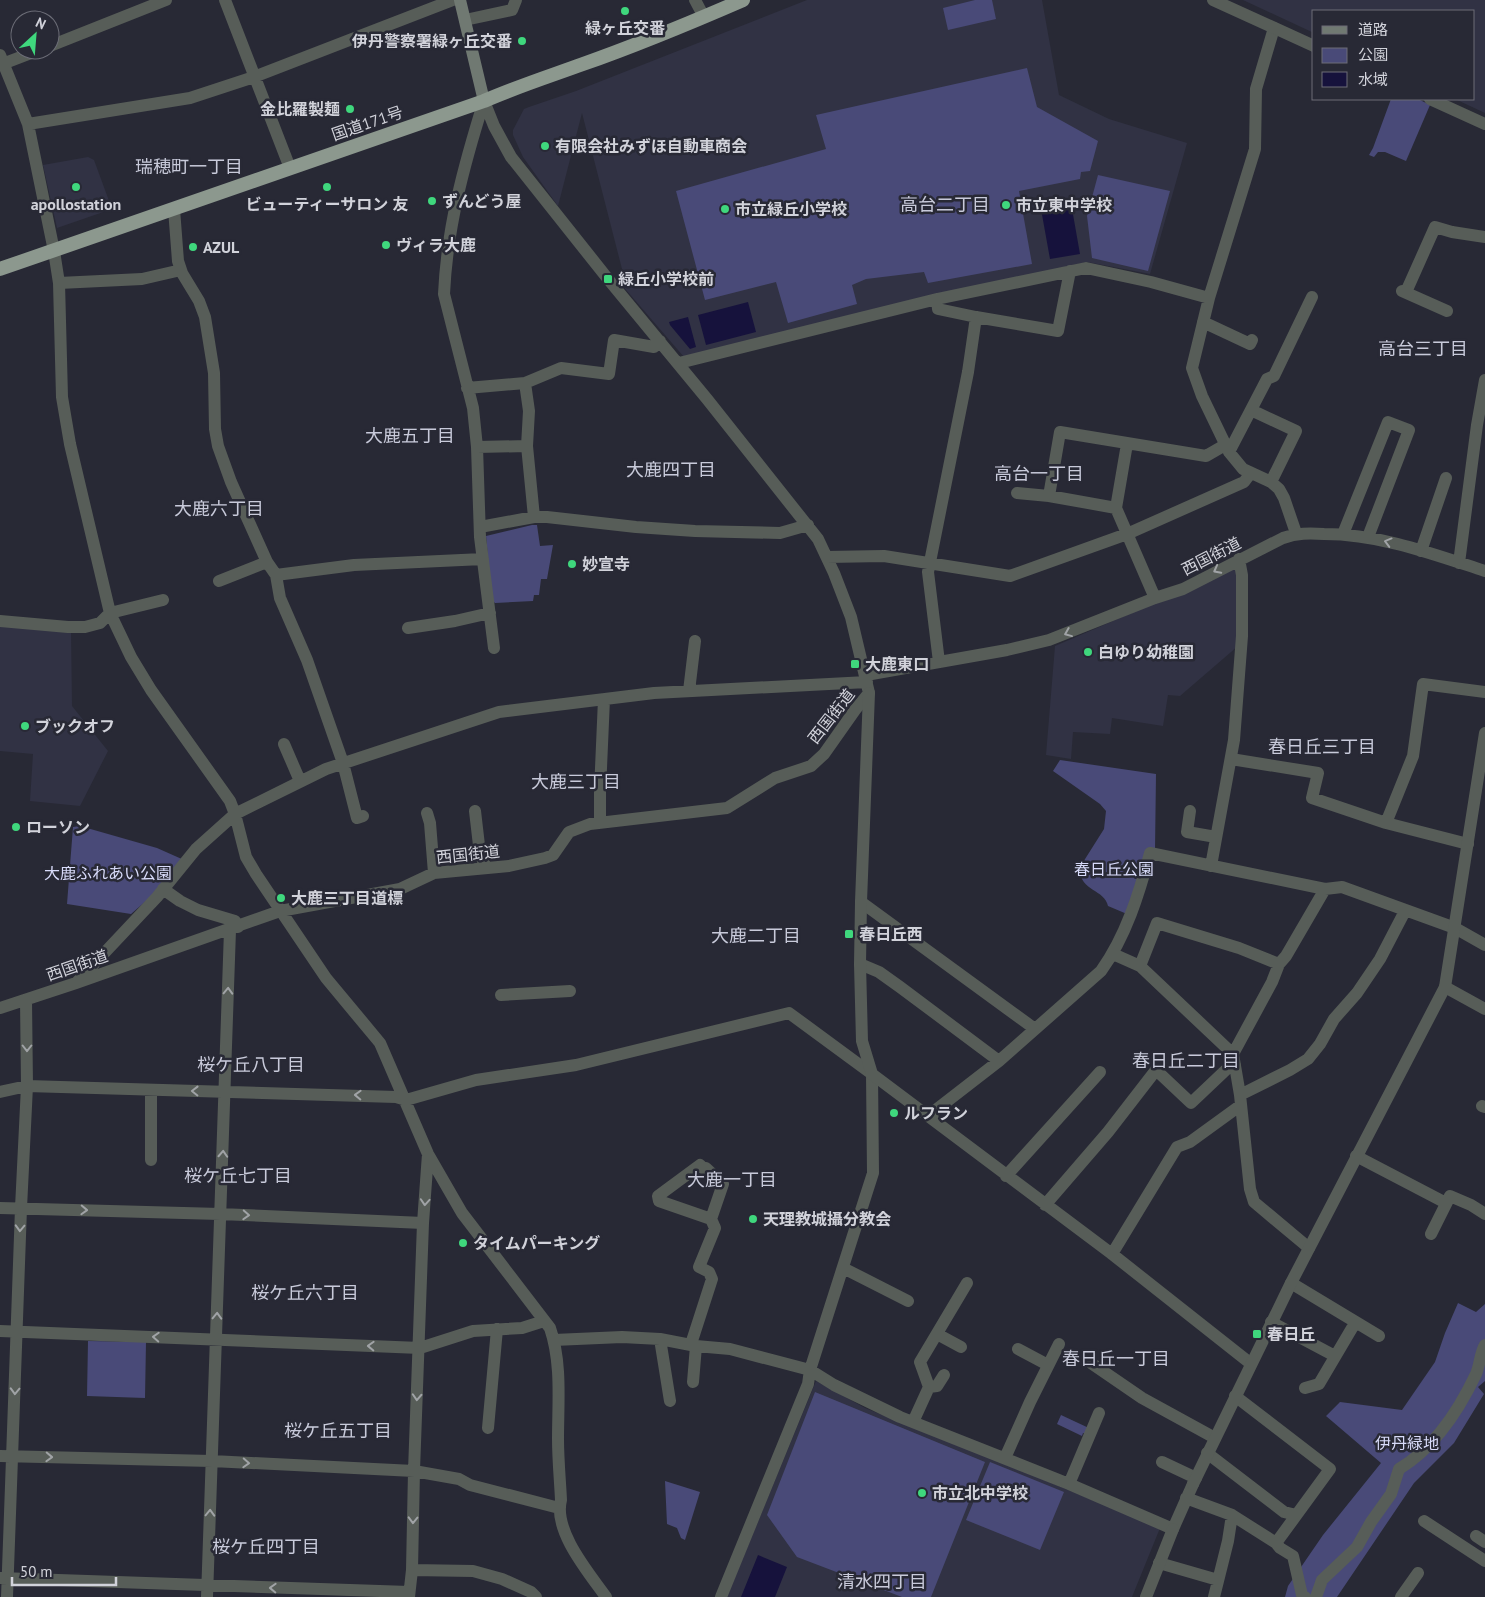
<svg xmlns="http://www.w3.org/2000/svg" width="1485" height="1597" font-family="'PT Sans','Noto Sans JP',sans-serif">
  <style>
    .built { fill: #313244 }
    .green { fill: #494a78 }
    .water { fill: #16123c }
    .lines { fill: none; stroke-linecap: round; stroke-linejoin: round }
    .minor { stroke: #575d58; stroke-width: 12 }
    .tertiary { stroke: #575d58; stroke-width: 12 }
    .secondary { stroke: #707972; stroke-width: 12 }
    .trunk { stroke: #8c988e; stroke-width: 14 }
    .oneway { stroke: #a0a3a6 }
    .poi-dot { fill: #3fd77d; stroke: #282935; stroke-width: 2 }
    .labels { text-anchor: middle; dominant-baseline: central; stroke-width: 5; stroke-linejoin: round; paint-order: stroke }
    .poi-label { font-size: 16px; font-weight: bold; fill: #d1d2da; stroke: #282935; text-anchor: start }
    .street-label { font-size: 16px; fill: #d1d2da; stroke: #282935 }
    .park-label { font-size: 16px; fill: #d8dbfa; stroke: #282935 }
    .neighbourhood-label { font-size: 18px; fill: #c8cada; stroke: #282935 }
  </style>
  <rect width="100%" height="100%" fill="#282935"/>
  <path class="built" d="M807,0h235l17,95 50,24 78,24 -37,131 -63,-12 -227,51 -176,44 -63,-73 1,-15 -40,-156 -24,93 -35,-49 -10,-22v-5l11,-21 5,-2 47,-16z
    M1243,0h242v113l-30,-14h19v-88h-160v22z
    M88,157l6,3 18,49 -55,19 -14,-63z
    M1236,568l2,78 -58,50 -12,-1 -5,31 -51,-8 -2,16 -37,-2 -2,27 -25,-4 9,-109z
    M0,623l71,6 1,77 36,45 -28,55 -50,-5 3,-47 -33,-3z
    M816,1381l49,27 126,50 169,70 -28,69h-405z"/>
  <path class="green" d="M975,0h17l4,19 -48,11 -5,-22z
    M1027,68l10,39 61,34 -8,30 -9,1 -1,7 -61,12 13,73 -104,19 -4,-11 -58,7 -14,6 5,19 -69,19 -12,-41 -71,18 -29,-109 150,-42 -10,-34z
    M1391,99h27l12,6 -24,56 -21,-9h-7l-4,5 -5,-2 4,-7z
    M1098,175l72,16 -22,80 -56,-13 -5,-42z
    M532,525h5l3,21 13,-1 -6,34h-6l-2,16h-5l-1,6 -38,2 -3,-3 -6,-64z
    M1060,760l96,14 -1,76 -28,64 -19,-8c-3,-17 -30,-15 -28,-39l24,-38 2,-18 -6,-7 -47,-33z
    M80,826l77,22 27,12 -23,28 -30,26 -64,-10 6,-77z
    M1458,1303l18,9 9,-8v77l-7,6 6,7 -30,49 -40,40 -77,114h-52l3,-11 35,-51 58,-72 -55,-47 14,-14 62,8 33,-48 10,-29z
    M88,1341l58,1 -1,56 -58,-2z
    M815,1392l170,70 -54,135h-29l-105,-40 -30,-42z
    M1061,1415l30,14 -3,6 -5,-2 -1,3 -25,-12z
    M990,1462l74,30 -24,58 -74,-30z
    M665,1481l35,11 -15,48 -4,-2 -4,-10 -10,-4z"/>
  <path class="water" d="M1071,203l9,51 -30,5 -9,-50z
    M748,302l8,30 -50,13 -8,-30z
    M688,317l8,30 -6,2 -20,-24 -1,-3z
    M758,1555l29,12 -12,30h-34z"/>
  <g class="lines">
    <path class="minor" d="M225,0l65,168
      M695,0l9,17
      M465,20l47,-10 4,-10
      M1274,28l-18,61 -1,60 -46,149 -17,70 10,28 27,56 14,17 28,13 8,7 5,9 12,35
      M50,46l116,-46
      M0,55l28,69 26,127 5,32 3,114 8,47 40,169 21,44 20,33 79,111 5,13 11,43 10,17 70,104 54,65 48,111 34,59 88,115c12,35 8,74 8,111 0,20 2,41 3,61 -8,31 28,73 45,97
      M0,65l39,-15
      M484,101c-20,64 -37,126 -40,193l29,114 4,39 3,90 14,111
      M28,124l162,-26 64,-21 199,-77
      M174,209l4,52 4,12 17,28 6,16 9,56 1,56 3,17 13,36 36,80 9,13 4,23 27,62 36,103 14,55 6,-2
      M59,283l83,-4 39,-9
      M1402,291l45,20
      M1406,292l29,-65 17,5 33,5
      M937,299l1,10 38,8 82,14 12,-60
      M1203,322l47,22 2,-4
      M679,363l258,-64 149,-31 65,14 58,16
      M525,383l4,28 -2,35 7,71
      M467,388l58,-5 36,-15 48,6 5,-34 40,7 6,-6
      M1251,410l45,21 -25,51
      M1127,444l-11,64 39,90
      M477,447l50,-1
      M1229,452l38,-73 7,-3 38,-79
      M1017,493l32,3 67,12
      M1049,496l11,-64 146,24 19,-11
      M480,527l54,-10h13l89,10 59,4 85,2 28,-8
      M1343,534l45,-112 21,8 -41,107
      M1421,551l25,-73
      M827,557l57,-1 126,20 117,-42 117,-52 6,-8
      M1459,563l18,-138 8,-45
      M276,575l78,-10 129,-6
      M219,581l48,-19
      M0,621l68,6h17l15,-4 10,-10 53,-13
      M408,628l47,-7 35,-8
      M939,662l-11,-90 40,-200 8,-55
      M866,675l141,-25 42,-10 106,-42 28,-9 100,-51c14,-5 26,-5 41,-4 56,0 109,20 161,37
      M689,691l6,-50
      M284,744l16,37
      M1231,759l87,14 -6,25 74,25 82,21
      M475,811l5,43 6,14
      M1190,811l-3,21 29,5
      M427,813l3,10 4,50
      M600,823v-32l4,-92
      M1386,823l27,-67 10,-72 62,8
      M1211,866l23,-126 8,-104v-61l-3,-16
      M163,889l17,12 18,9 37,11 3,6
      M861,902l174,127
      M1113,954l27,12 93,88 7,41 10,94 4,13 55,46
      M860,964l19,8 21,15 99,74
      M1140,966l17,-43 82,25 40,16
      M77,982l80,-85 39,-48 39,-35 91,-45 173,-57 155,-19 213,-11
      M1445,987l40,22
      M501,995l69,-4
      M0,1008l76,-25 204,-72 120,-22 34,-16 75,-7 36,-8 8,-3 16,-23 21,-8 137,-16 48,-30 36,-12 13,-12 31,-44 14,-17 -18,-76 -17,-44 -16,-34 -111,-140 -99,-120 -97,-122 -17,-31 -10,-25
      M1233,1054l39,-72 7,-18 7,-8 39,-67
      M0,1092l27,-6 369,11 10,3 70,-20 100,-15 213,-52 83,61 1,99 -63,197 -2,14 -87,213
      M1240,1095l50,-25 18,-11 12,-15 14,-25 23,-26 23,-34 25,-48
      M1482,1106l3,1
      M1356,1156l90,47
      M151,1160v-70
      M1006,1176l94,-104
      M1045,1205l63,-73 48,-62 35,33 38,-36 6,-2
      M0,1208l220,6 203,9
      M1431,1234l19,-38 21,9 14,9
      M1112,1254l65,-107 13,-5 51,-37
      M843,1268l65,33
      M1291,1283l88,53
      M1271,1322l64,34
      M0,1331l420,17 53,-17 49,-3 22,-7
      M937,1334l24,13
      M660,1339l10,62
      M554,1340l68,-3 38,2 36,7 34,3 80,21 24,15 66,32 169,67 104,45 20,-45
      M691,1344l21,-65 -3,-7 -10,-5 16,-39 -4,-9 -52,-18 -1,-5 42,-31 4,4 2,-1 17,16 -12,35
      M1018,1349l30,16
      M1091,1363l51,35 73,40
      M1250,1363l-138,-109 -184,-138 71,-55 102,-90c25,-35 38,-77 49,-118l175,36 17,-2 113,41 30,17
      M693,1382l3,-36
      M929,1387l8,-1 7,-11
      M1305,1388l14,-4 36,-61
      M913,1422l16,-35 -9,-25 47,-79
      M488,1428l9,-99
      M1207,1453l77,59 12,3
      M0,1456l212,5 202,10 45,8 11,6 89,23
      M1005,1458l25,-56 29,-58
      M1162,1462l34,16
      M1069,1484l30,-71
      M1186,1498l46,17 44,28 54,-74 -95,-73
      M1424,1521l61,40
      M1476,1536l9,6
      M1276,1543l4,5 13,8 9,39 3,2
      M1159,1563l59,17
      M412,1570l61,1 29,8 29,13 5,5
      M0,1578l409,14
      M7,1597l14,-389 6,-122 -1,-86
      M207,1597l23,-667
      M409,1597l3,-27 2,-99 9,-248 5,-69
      M1214,1597l14,-56 4,-26
      M1316,1597l6,-17 35,-33 14,-25 20,-28 8,-25c35,-21 60,-59 77,-95 4,-9 4,-21 9,-29
      M1401,1597l17,-24"/>
    <path class="tertiary" d="M1213,0l101,46
      M1430,99l55,25
      M869,693l-8,209 -1,62 2,77 10,33 56,42
      M1193,1484l98,-201 154,-296 40,-254
      M1146,1597l27,-68"/>
    <path class="secondary" d="M460,0l24,101"/>
    <path class="trunk" d="M0,269l484,-168c32,-14 66,-25 99,-37 54,-19 107,-41 160,-64"/>
  </g>
  <defs><path id="oneway-chevron" d="M-2-3.5L2.5 0L-2 3.5" fill="none" stroke-width="1.6" stroke-linecap="round" stroke-linejoin="round" transform="scale(1.25)"/></defs>
  <g class="oneway">
    <use href="#oneway-chevron" transform="translate(1388 542) rotate(-165)"/>
    <use href="#oneway-chevron" transform="translate(1217 570) rotate(152)"/>
    <use href="#oneway-chevron" transform="translate(1068 633) rotate(158)"/>
    <use href="#oneway-chevron" transform="translate(228 991) rotate(-88)"/>
    <use href="#oneway-chevron" transform="translate(27 1048) rotate(90)"/>
    <use href="#oneway-chevron" transform="translate(195 1091) rotate(-179)"/>
    <use href="#oneway-chevron" transform="translate(358 1095) rotate(-178)"/>
    <use href="#oneway-chevron" transform="translate(223 1154) rotate(-87)"/>
    <use href="#oneway-chevron" transform="translate(425 1202) rotate(94)"/>
    <use href="#oneway-chevron" transform="translate(84 1210) rotate(2)"/>
    <use href="#oneway-chevron" transform="translate(246 1215) rotate(3)"/>
    <use href="#oneway-chevron" transform="translate(20 1228) rotate(92)"/>
    <use href="#oneway-chevron" transform="translate(217 1316) rotate(-88)"/>
    <use href="#oneway-chevron" transform="translate(156 1337) rotate(-177)"/>
    <use href="#oneway-chevron" transform="translate(371 1346) rotate(-178)"/>
    <use href="#oneway-chevron" transform="translate(15 1391) rotate(92)"/>
    <use href="#oneway-chevron" transform="translate(417 1397) rotate(93)"/>
    <use href="#oneway-chevron" transform="translate(49 1457) rotate(2)"/>
    <use href="#oneway-chevron" transform="translate(246 1463) rotate(3)"/>
    <use href="#oneway-chevron" transform="translate(210 1513) rotate(-88)"/>
    <use href="#oneway-chevron" transform="translate(413 1520) rotate(91)"/>
    <use href="#oneway-chevron" transform="translate(273 1588) rotate(-178)"/>
  </g>
  <g class="poi-dot">
    <circle cx="625" cy="11" r="5"/>
    <circle cx="522" cy="41" r="5"/>
    <circle cx="350" cy="109" r="5"/>
    <circle cx="545" cy="146" r="5"/>
    <circle cx="76" cy="187" r="5"/>
    <circle cx="327" cy="187" r="5"/>
    <circle cx="432" cy="201" r="5"/>
    <circle cx="1006" cy="205" r="5"/>
    <circle cx="725" cy="209" r="5"/>
    <circle cx="386" cy="245" r="5"/>
    <circle cx="193" cy="247" r="5"/>
    <rect x="603" y="274" width="10" height="10" rx="2.5"/>
    <circle cx="572" cy="564" r="5"/>
    <circle cx="1088" cy="652" r="5"/>
    <rect x="850" y="659" width="10" height="10" rx="2.5"/>
    <circle cx="25" cy="726" r="5"/>
    <circle cx="16" cy="827" r="5"/>
    <circle cx="281" cy="898" r="5"/>
    <rect x="844" y="929" width="10" height="10" rx="2.5"/>
    <circle cx="894" cy="1113" r="5"/>
    <circle cx="753" cy="1219" r="5"/>
    <circle cx="463" cy="1243" r="5"/>
    <rect x="1252" y="1329" width="10" height="10" rx="2.5"/>
    <circle cx="922" cy="1493" r="5"/>
  </g>
  <g class="labels">
    <g class="poi-label">
      <text x="625" y="28" text-anchor="middle">緑ヶ丘交番</text>
      <text x="512" y="41" text-anchor="end">伊丹警察署緑ヶ丘交番</text>
      <text x="340" y="109" text-anchor="end">金比羅製麺</text>
      <text x="555" y="146">有限会社みずほ自動車商会</text>
      <text x="442" y="201">ずんどう屋</text>
      <text x="76" y="204" text-anchor="middle">apollostation</text>
      <text x="327" y="204" text-anchor="middle">ビューティーサロン 友</text>
      <text x="1016" y="205">市立東中学校</text>
      <text x="735" y="209">市立緑丘小学校</text>
      <text x="396" y="245">ヴィラ大鹿</text>
      <text x="203" y="247">AZUL</text>
      <text x="618" y="279">緑丘小学校前</text>
      <text x="582" y="564">妙宣寺</text>
      <text x="1098" y="652">白ゆり幼稚園</text>
      <text x="865" y="664">大鹿東口</text>
      <text x="35" y="726">ブックオフ</text>
      <text x="26" y="827">ローソン</text>
      <text x="291" y="898">大鹿三丁目道標</text>
      <text x="859" y="934">春日丘西</text>
      <text x="904" y="1113">ルフラン</text>
      <text x="763" y="1219">天理教城攝分教会</text>
      <text x="473" y="1243">タイムパーキング</text>
      <text x="1267" y="1334">春日丘</text>
      <text x="932" y="1493">市立北中学校</text>
    </g>
    <g class="street-label">
      <text transform="translate(367 123) rotate(-19)">国道171号</text>
      <text transform="translate(1211 556) rotate(-27)">西国街道</text>
      <text transform="translate(831 716) rotate(-52)">西国街道</text>
      <text transform="translate(468 854) rotate(-6)">西国街道</text>
      <text transform="translate(77 965) rotate(-19)">西国街道</text>
    </g>
    <g class="park-label">
      <text x="1114" y="869">春日丘公園</text>
      <text x="108" y="873">大鹿ふれあい公園</text>
      <text x="1407" y="1443">伊丹緑地</text>
    </g>
    <g class="neighbourhood-label">
      <text x="189" y="166">瑞穂町一丁目</text>
      <text x="945" y="204">高台二丁目</text>
      <text x="1423" y="348">高台三丁目</text>
      <text x="410" y="435">大鹿五丁目</text>
      <text x="671" y="469">大鹿四丁目</text>
      <text x="1039" y="473">高台一丁目</text>
      <text x="219" y="508">大鹿六丁目</text>
      <text x="1322" y="746">春日丘三丁目</text>
      <text x="576" y="781">大鹿三丁目</text>
      <text x="756" y="935">大鹿二丁目</text>
      <text x="1186" y="1060">春日丘二丁目</text>
      <text x="251" y="1064">桜ケ丘八丁目</text>
      <text x="238" y="1175">桜ケ丘七丁目</text>
      <text x="732" y="1179">大鹿一丁目</text>
      <text x="305" y="1292">桜ケ丘六丁目</text>
      <text x="1116" y="1358">春日丘一丁目</text>
      <text x="338" y="1430">桜ケ丘五丁目</text>
      <text x="266" y="1546">桜ケ丘四丁目</text>
      <text x="882" y="1581">清水四丁目</text>
    </g>
  </g>
  <rect x="1312" y="10" width="162" height="90" fill="#282935" stroke="#6c6d77"/>
  <rect x="1322" y="26" width="25" height="8" fill="#707972" stroke="#6c6d77"/>
  <text x="1358" y="35" font-size="15" fill="#d1d2da">道路</text>
  <rect x="1322" y="48" width="25" height="15" fill="#494a78" stroke="#6c6d77"/>
  <text x="1358" y="60" font-size="15" fill="#d1d2da">公園</text>
  <rect x="1322" y="72" width="25" height="15" fill="#16123c" stroke="#6c6d77"/>
  <text x="1358" y="85" font-size="15" fill="#d1d2da">水域</text>
  <g transform="translate(35 35) rotate(26)"><circle r="24" fill="#282935" stroke="#6c6d77"/>
  <path d="M0-4L9 19L0 12L-9 19Z" fill="#3fd77d"/>
  <text y="-8" font-size="14" font-weight="bold" text-anchor="middle" fill="#d1d2da">N</text>
  </g>
  <path d="M12 1577v8h104v-8" fill="none" stroke="#d1d2da" stroke-width="2.5"/>
  <text x="20" y="1577" font-size="15" fill="#d1d2da" stroke="#282935" stroke-width="4" paint-order="stroke">50 m</text>
</svg>
